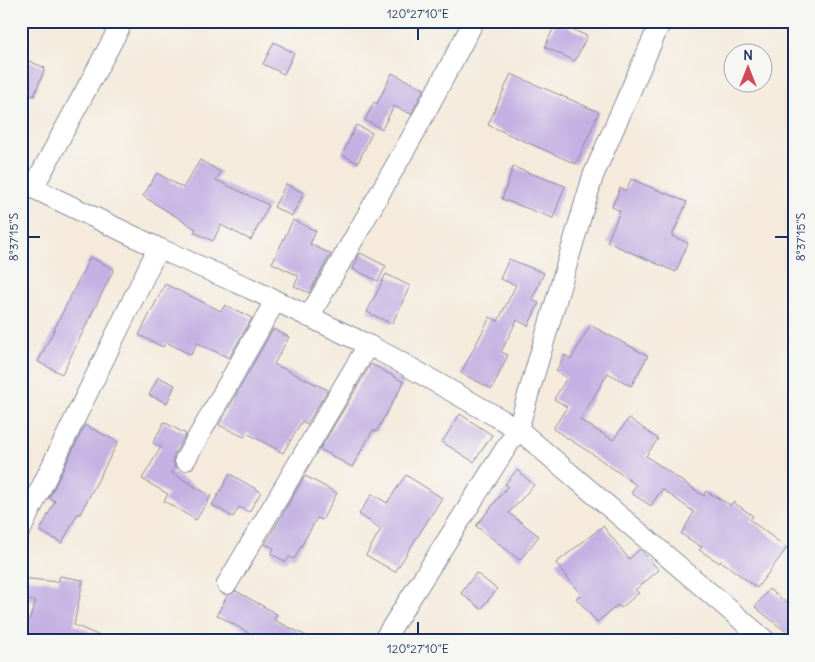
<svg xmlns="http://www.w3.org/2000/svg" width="815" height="662" font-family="Delius,sans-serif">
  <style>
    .building { fill: #c4b0e2 }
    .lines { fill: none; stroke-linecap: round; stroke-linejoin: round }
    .street-casing { stroke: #888c9c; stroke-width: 22 }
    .street { stroke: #fff; stroke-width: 20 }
    .ticks { fill: none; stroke: #1b2f5e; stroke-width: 2 }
    .neatline { fill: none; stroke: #1b2f5e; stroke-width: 2 }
    .ticks-label { font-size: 12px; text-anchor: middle; fill: #1b2f5e }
  </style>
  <rect width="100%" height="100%" fill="#f6f6f2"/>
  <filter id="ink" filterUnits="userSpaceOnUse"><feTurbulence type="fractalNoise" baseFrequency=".02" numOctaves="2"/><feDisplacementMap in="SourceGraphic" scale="10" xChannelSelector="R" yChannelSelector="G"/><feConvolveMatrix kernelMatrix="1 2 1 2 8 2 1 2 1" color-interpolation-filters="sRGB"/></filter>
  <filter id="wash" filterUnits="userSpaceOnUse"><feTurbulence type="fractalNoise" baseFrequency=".0096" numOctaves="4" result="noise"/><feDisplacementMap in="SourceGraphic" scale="20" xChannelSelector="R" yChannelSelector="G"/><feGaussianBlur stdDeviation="1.12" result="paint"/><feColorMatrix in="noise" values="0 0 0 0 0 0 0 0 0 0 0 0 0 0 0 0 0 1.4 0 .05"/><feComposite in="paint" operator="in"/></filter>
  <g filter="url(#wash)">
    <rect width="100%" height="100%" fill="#f5eadb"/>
    <g id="blocks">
      <path class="building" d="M556,22l31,14 -12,25 -30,-14z
        M274,42l20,11 -10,21 -21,-10z
        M27,60l18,8 -11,28 -13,-5v-15z
        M392,73l32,16 -13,25 -17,-8 -12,23 -17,-9 9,-18 3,2z
        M511,74l88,38 -23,52 -88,-39z
        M356,125l16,8 -14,30 -16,-8z
        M200,160l21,12 -5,8 53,25 -18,35 -30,-15 -8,16 -19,-9 2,-3 -53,-33 14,-23 26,15z
        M513,167l52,19 -12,32 -51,-19z
        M631,179l56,23 -15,34 16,7 -12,29 -69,-30 13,-31 -8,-4 8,-19 6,3z
        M286,184l18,9 -12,23 -18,-9z
        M293,220l23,11 -6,13 21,10 -22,39 -15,-7 5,-10 -27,-13z
        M360,253l26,13 -8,15 -25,-12z
        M90,257l24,12 -52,105 -24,-12z
        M509,259l35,14 -12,27 7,3 -11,23 -11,-6 -16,32 7,3 -16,34 -31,-16 29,-56 8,4 18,-36 -16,-6z
        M386,274l24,12 -18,38 -25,-12z
        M165,284l56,27 4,-6 27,13 -23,40 -32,-15 -6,12 -25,-13 -3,5 -24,-12z
        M590,325l58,31 -17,30 -23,-13 -28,47 33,20 16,-22 29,21 -12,17 58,40 2,-5 24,14 3,-3 20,14 -3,4 37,28 -30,40 -36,-27 -1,2 -21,-13 3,-3 -21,-13 13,-22 -32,-23 -11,17 -20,-13 5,-8 -42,-30 -41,-26 14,-22 -13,-8 13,-21 -11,-7 9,-16 6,4z
        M273,329l16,8 -15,27 54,26 -21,34 -5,-3 -19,32 -36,-20 -3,4 -25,-12z
        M371,364l33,18 -28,50 -3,-2 -21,37 -32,-18z
        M158,377l17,8 -8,18 -18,-8z
        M460,414l32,21 -18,27 -32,-20z
        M164,422l22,12 -12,21 -1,6 2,6 -3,6 39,23 -15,24 -32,-19 4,-7 -26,-15 19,-32 -8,-4z
        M85,425l33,17 -38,72 -2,-1 -16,30 -22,-12 15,-30 -6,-3z
        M517,470l17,15 -25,28 30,23 -19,24 -44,-34 32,-40 -3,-2z
        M230,474l31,18 -12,20 -10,-5 -6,10 -21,-12z
        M406,475l36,23 -47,74 -29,-17 15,-26 -22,-15 13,-20 15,9z
        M305,476l32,17 -15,27 -5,-2 -23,41 -5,-2 -3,5 -15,-8 3,-6 -9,-4z
        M603,526l26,33 11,-10 19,21 -24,20 4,3 -18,15 -3,-3 -21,17 -21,-24 5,-3 -25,-32z
        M476,573l21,16 -16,20 -20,-16z
        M60,576l23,4 -9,45 38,16h-91l15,-40 -15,-2v-21l37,4z
        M769,589l25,19v30l-39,-31z
        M236,591l41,23 -3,6 43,21h-54l-46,-26 10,-19z"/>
    </g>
  </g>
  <g filter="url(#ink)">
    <use href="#blocks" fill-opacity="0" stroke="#888c9c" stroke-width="1"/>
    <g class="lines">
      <g class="street-casing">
        <path id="street" d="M21,184l12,4 125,60 91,40 119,57 27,14 123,70 248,212
          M33,188l90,-167
          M309,317l103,-180 62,-116
          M185,460l90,-159
          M21,529l137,-281
          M227,584l141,-239
          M383,641l135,-212 75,-253 68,-155"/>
      </g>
      <use href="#street" class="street"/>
    </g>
  </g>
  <path class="ticks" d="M418,28v12M28,237h12M775,237h13M418,622v12"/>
  <rect width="815" height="662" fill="none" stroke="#f6f6f2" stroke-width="55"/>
  <g transform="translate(748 68)"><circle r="24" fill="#f6f6f2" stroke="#9ea6b7"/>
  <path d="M0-4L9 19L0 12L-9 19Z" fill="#d1495b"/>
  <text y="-8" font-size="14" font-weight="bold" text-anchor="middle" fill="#1b2f5e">N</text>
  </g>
  <rect x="28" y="28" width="760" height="606" class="neatline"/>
  <g class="ticks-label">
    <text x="418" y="18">120°27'10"E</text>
    <text transform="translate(14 237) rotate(-90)" y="4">8°37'15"S</text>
    <text transform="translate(801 237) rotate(-90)" y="4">8°37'15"S</text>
    <text x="418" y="653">120°27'10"E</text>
  </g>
</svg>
